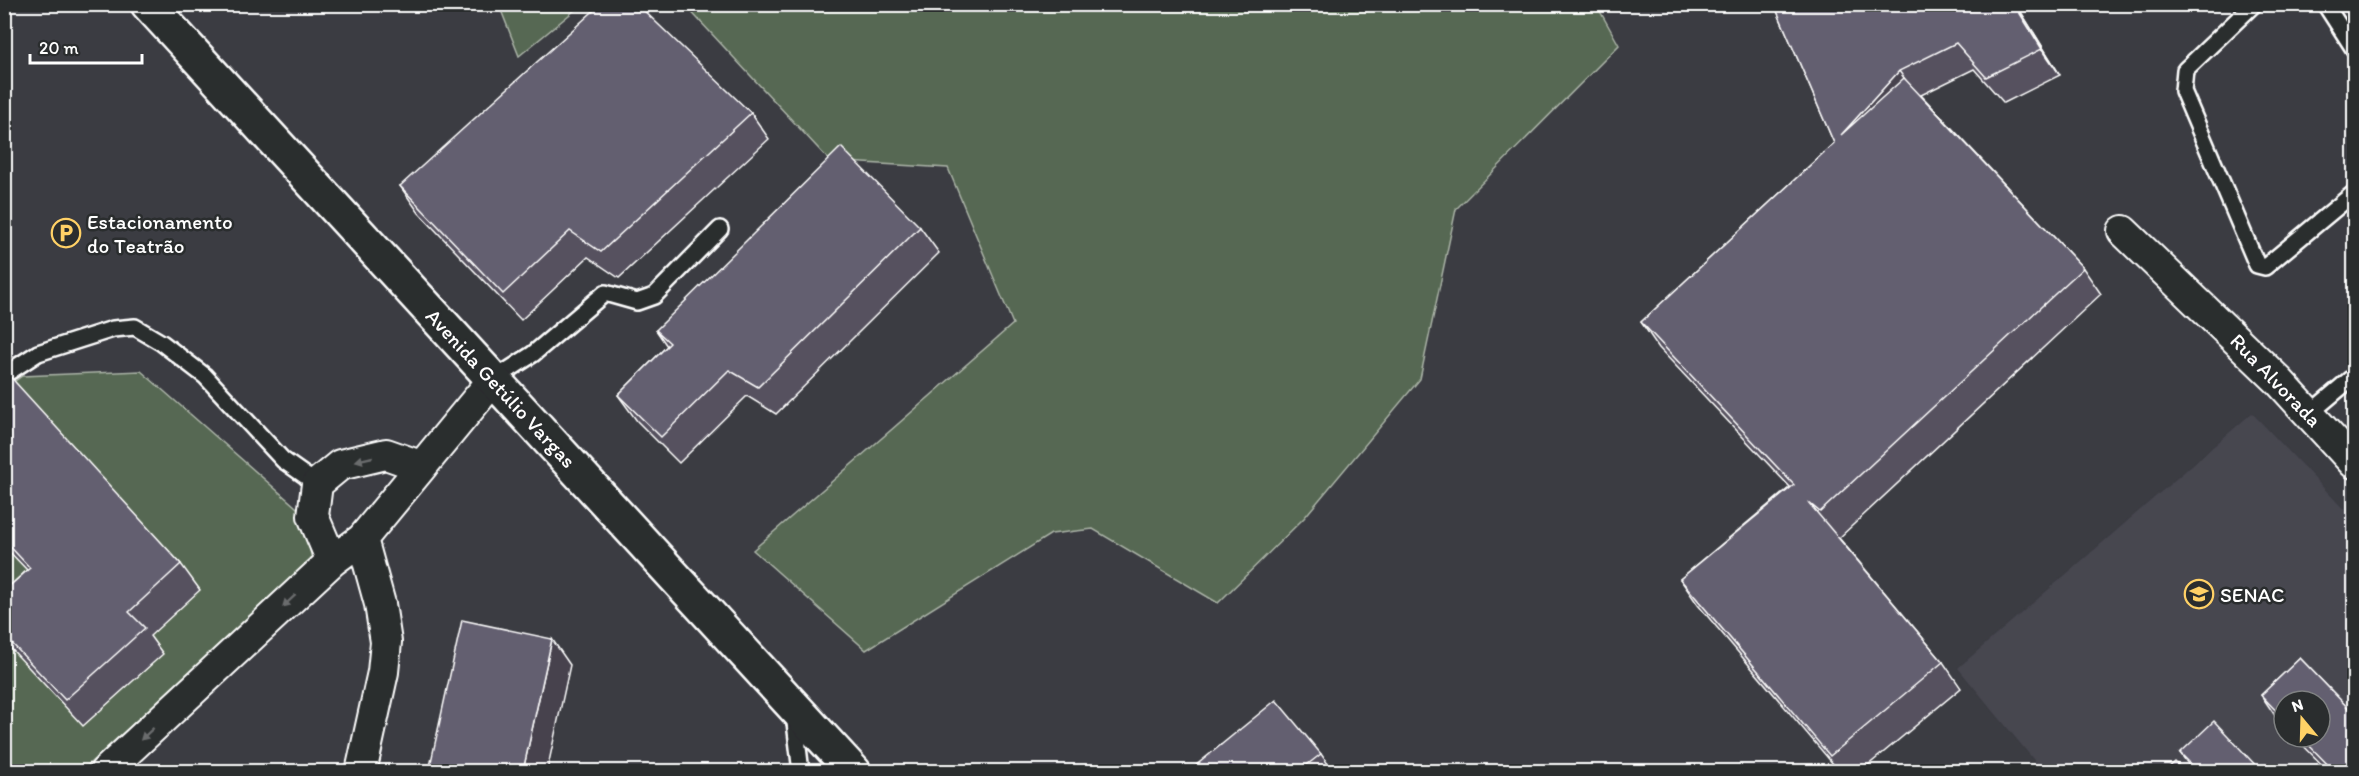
<svg xmlns="http://www.w3.org/2000/svg" width="2359" height="776" font-family="Itim,sans-serif">
  <style>
    .built { fill: #474650; fill-rule: evenodd }
    .green { fill: #576852; stroke: #abb4a8; stroke-width: 1.5 }
    .lines { fill: none; stroke-linecap: round; stroke-linejoin: round }
    .service-casing { stroke: #fff; stroke-width: 20 }
    .minor-casing { stroke: #fff; stroke-width: 34 }
    .tertiary-casing { stroke: #fff; stroke-width: 38 }
    .service { stroke: #2a2d2e; stroke-width: 15 }
    .minor { stroke: #2a2d2e; stroke-width: 30 }
    .tertiary { stroke: #2a2d2e; stroke-width: 33 }
    .wall { fill: #56515f; stroke: #fff; stroke-width: 1.5 }
    .shaded-wall { fill: #46424e; stroke: #fff; stroke-width: 1.5 }
    .building { fill: #645e6f; stroke: #fff; stroke-width: 1.5 }
    .oneway { fill: #6a6c6d }
    .labels { text-anchor: middle; dominant-baseline: central; stroke-width: 5; stroke-linejoin: round; paint-order: stroke }
    .poi-label { font-size: 21px; fill: #fff; stroke: #2a2d2e; text-anchor: start }
    .street-label { font-size: 21px; fill: #fff; stroke: #2a2d2e }
  </style>
  <rect width="100%" height="100%" fill="#3b3c42"/>
  <filter id="ink" filterUnits="userSpaceOnUse"><feTurbulence type="fractalNoise" baseFrequency=".0167" numOctaves="2"/><feDisplacementMap in="SourceGraphic" scale="12" xChannelSelector="R" yChannelSelector="G"/><feConvolveMatrix kernelMatrix="1 2 1 2 8 2 1 2 1" color-interpolation-filters="sRGB"/></filter>
  <g filter="url(#ink)">
    <path class="built" d="M2252,413l102,107v251h-311l-85,-103zM2284,701h36v36h-36z"/>
    <path class="green" d="M1596,4l23,41 -163,164 -36,170 -116,139 -86,85 -125,-74 -42,5 -185,116 -113,-100 260,-226 -65,-156 -118,-7 -145,-156z
      M499,5h82l-62,51z
      M141,371l164,144 7,48 -231,208h-76l-1,-382 18,-13z"/>
    <g class="lines">
      <g class="service-casing">
        <path id="service" d="M2254,4l-69,66 -2,21 74,174 8,2 89,-74
          M2325,4l29,45
          M4,375l34,-22 75,-24 22,-2 27,16 43,33 78,84 34,24
          M493,380l40,-26 72,-61 32,9 17,-6 66,-67
          M2309,414l45,-38
          M794,714l7,58"/>
      </g>
      <g class="minor-casing">
        <path id="minor" d="M2123,231l156,150 75,82
          M332,561l-19,-45 4,-32 23,-19 46,-11 34,12
          M105,772l227,-211 30,-22 131,-159
          M361,772l22,-100 3,-30 -6,-38 -18,-65"/>
      </g>
      <g class="tertiary-casing">
        <path id="tertiary" d="M148,4l706,768"/>
      </g>
      <use href="#service" class="service"/>
      <use href="#minor" class="minor"/>
      <use href="#tertiary" class="tertiary"/>
    </g>
    <path class="wall" d="M1774,4h242l44,71 -56,28 -30,-34 -53,26 162,173 18,26 -262,244 104,124 18,26 -100,83h-22l-141,-166 -18,-26 110,-92 -131,-139 -18,-26 193,-179z
      M751,113l18,26 -150,139 -31,-21 -67,63 -102,-107 -19,-27z
      M920,227l19,26 -163,161 -29,-18 -68,67 -42,-42 -19,-26 49,-49 -11,-16z
      M4,374l177,190 19,26 -50,46 13,18 -80,72 -79,-85v-50l23,-21 -23,-24z
      M2300,658l55,57v56h-27l-33,-34h25v-36h-36v24l-8,-8 -15,-22z
      M2180,753l81,18h-68z
      M1321,754l12,17h-144z"/>
    <path class="shaded-wall" d="M2014,4h2l44,71 -18,-26z
      M1899,71l19,26 -77,38z
      M552,639l18,26 -23,106h-24z"/>
    <path class="building" d="M601,4h36l114,109 -150,139 -31,-21 -67,63 -103,-108z
      M1774,4h240l28,45 -56,28 -30,-34 -57,28 -58,64 63,-57 179,190 -263,244 -12,-10 135,160 -113,94 -150,-177 114,-94 -153,-163 193,-179z
      M2343,4h12v18z
      M841,147l79,80 -162,160 -29,-17 -68,67 -43,-42 52,-52 -14,-13z
      M6,372l175,192 -52,48 16,16 -80,72 -61,-65v-44l26,-23 -26,-28v-166z
      M462,620l90,19 -29,132h-94z
      M2300,658l55,57v56h-21l-33,-34h19v-36h-36v18l-23,-24z
      M1276,700l45,54 -22,17h-110z
      M2214,721l47,50h-63l-18,-18z
      M2175,762l9,9h-19z"/>
    <defs><path id="oneway-solid" d="M-6-.8H1V-3.2L6.5 0L1 3.2V.8H-6Z" transform="scale(1.5)"/></defs>
    <g class="oneway">
      <use href="#oneway-solid" transform="translate(364 459) rotate(167)"/>
      <use href="#oneway-solid" transform="translate(289 601) rotate(137)"/>
      <use href="#oneway-solid" transform="translate(147 734) rotate(137)"/>
    </g>
  </g>
  <defs>
    <g id="parking-ring" transform="scale(1.5)"><circle r="9.5" fill="#2a2d2e" stroke="#ffd166" stroke-width="1.5"/><path d="M-3.5-5.5H1a3.5 3.5 0 0 1 0 7H-1V5.5H-3.5ZM-1-3.4V-.6H.8a1.4 1.4 0 0 0 0-2.8Z" fill="#ffd166"/></g>
    <g id="university-ring" transform="scale(1.5)"><circle r="9.5" fill="#2a2d2e" stroke="#ffd166" stroke-width="1.5"/><path d="M0-5L7-2L0 1L-7-2ZM-4 1L0 2.5L4 1V4Q0 6-4 4Z" fill="#ffd166"/></g>
  </defs>
  <g fill-rule="evenodd">
    <use href="#parking-ring" x="66" y="233"/>
    <use href="#university-ring" x="2199" y="594"/>
  </g>
  <g class="labels">
    <g class="poi-label">
      <text x="87" y="221">Estacionamento<tspan x="87" dy="24">do Teatrão</tspan></text>
      <text x="2220" y="594">SENAC</text>
    </g>
    <g class="street-label">
      <text transform="translate(2276 380) rotate(46)">Rua Alvorada</text>
      <text transform="translate(501 388) rotate(47)">Avenida Getúlio Vargas</text>
    </g>
  </g>
  <rect width="2359" height="776" fill="none" stroke="#2a2d2e" stroke-width="24"/>
  <rect x="12" y="12" width="2335" height="752" fill="none" stroke="#fff" stroke-width="2" filter="url(#ink)"/>
  <g transform="translate(2302 719) rotate(341)"><circle r="28" fill="#2a2d2e" stroke="#7f8182" stroke-width="1.5"/>
  <path d="M0-4.5L10 22L0 15L-10 22Z" fill="#ffd166"/>
  <text y="-9" font-size="16" font-weight="bold" text-anchor="middle" fill="#ffffff">N</text>
  </g>
  <path d="M30 54v9h112v-9" fill="none" stroke="#ffffff" stroke-width="3"/>
  <text x="39" y="54" font-size="18" fill="#ffffff" stroke="#2a2d2e" stroke-width="4.5" paint-order="stroke">20 m</text>
</svg>
